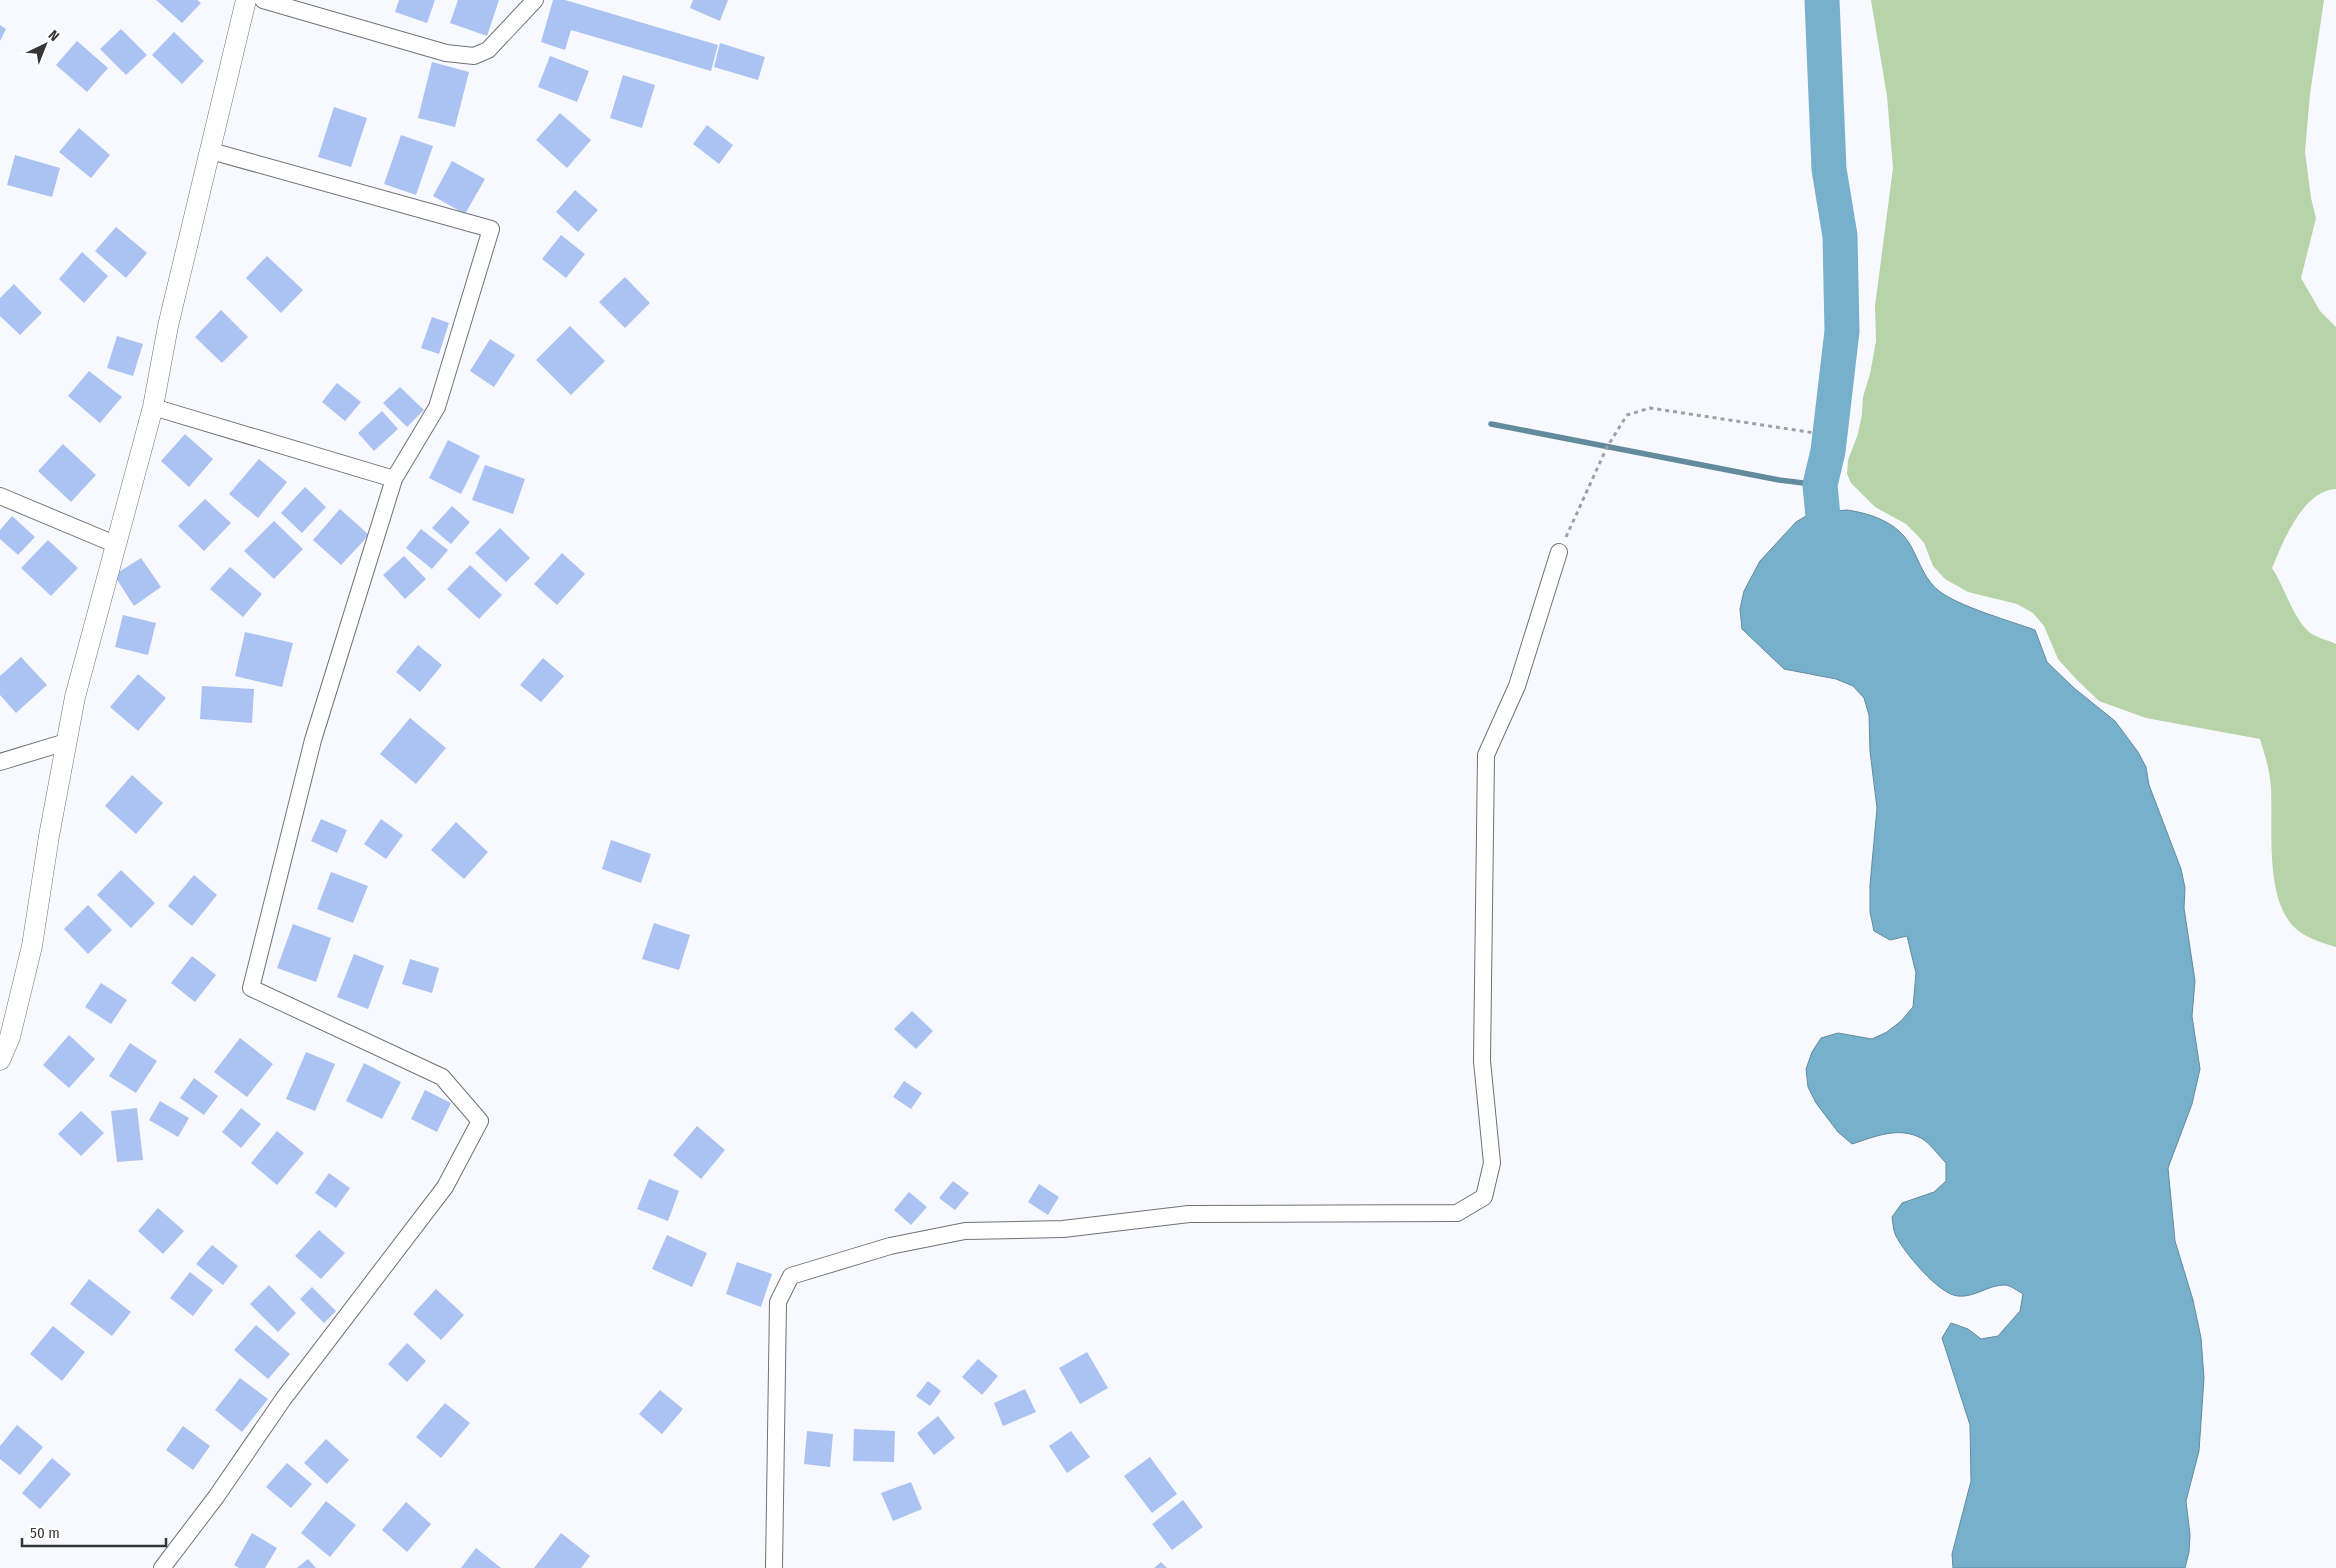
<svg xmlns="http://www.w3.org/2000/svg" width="2336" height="1568" font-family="'Fira Sans Condensed',sans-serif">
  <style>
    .green { fill: #b7d3a8 }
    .water { fill: #76b0cb; stroke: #628b9e }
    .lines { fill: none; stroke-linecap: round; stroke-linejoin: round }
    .stream { stroke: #628b9e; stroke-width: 5.5 }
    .river { stroke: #76b0cb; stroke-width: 35 }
    .building { fill: #abc3f2 }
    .minor-casing { stroke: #707276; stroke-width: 18 }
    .tertiary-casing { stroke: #707276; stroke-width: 21 }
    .path { stroke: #9fa1a4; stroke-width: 3; stroke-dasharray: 4 4; stroke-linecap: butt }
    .minor { stroke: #fff; stroke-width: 16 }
    .tertiary { stroke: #fff; stroke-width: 20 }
  </style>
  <rect width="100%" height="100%" fill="#f7f9fe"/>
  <path class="green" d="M1871,0h453l-14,94 -5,58 6,46 5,20 -15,60 19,33 16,16v162c-33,1 -53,53 -64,79 12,18 20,47 35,62 6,7 21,10 29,14v303c-16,-5 -32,-9 -44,-22 -27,-31 -19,-98 -21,-137 -1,-17 -6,-33 -11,-49l-114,-21 -47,-17 -23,-22 -18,-20 -14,-33 -11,-13 -16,-9 -49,-12 -23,-13 -12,-13 -9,-23 -5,-6 -13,-13 -31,-17 -24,-24 -4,-9 1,-14 10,-26 4,-20 1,-17 7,-23 6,-33 -1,-35 18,-138 -6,-72z"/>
  <path class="water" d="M1847,510c27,4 54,14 66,40 7,14 13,31 26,41 19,15 71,30 96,39l12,32 27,26 41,33 23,31 8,15 3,18 32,84 4,19 -1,20 11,73 -3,35 8,53 -8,35 -24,64 7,73 18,59 8,38 3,40 -5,73 -13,50 4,34 -1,17 -4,16h-232l-1,-14 19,-73 -1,-56 -28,-87 9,-15 17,6 13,10 17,-3 22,-25 3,-17c-5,-3 -12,-8 -17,-9 -17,-1 -31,13 -48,11 -19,-1 -54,-44 -62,-60 -3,-6 -3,-13 -4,-19l10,-14 32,-11 12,-11v-18c-7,-7 -16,-20 -25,-25 -23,-12 -47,-1 -69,6l-14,-12 -22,-29 -8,-16 -2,-18 6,-17 9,-14 17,-5 34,6 15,-7 14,-11 12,-14 3,-34 -9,-37 -17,4 -16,-9 -4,-19v-27l7,-77 -7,-57 -1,-36 -5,-17 -11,-12 -17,-7 -52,-10 -42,-40 -2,-20 4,-18 16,-30 36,-39 15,-9z"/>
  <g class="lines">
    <path class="stream" d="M1491,424l288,56 41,5"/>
    <path class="river" d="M1822,0l7,169 11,67 2,95 -14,120 -8,34 7,73"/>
  </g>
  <path class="building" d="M156,0h41l4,3 -19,20z
    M399,0h36l-8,23 -32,-11z
    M458,0h41l-12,36 -37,-13z
    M553,0h12l153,45 -7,26 -140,-41 -6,20 -24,-8z
    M693,0h35l-8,21 -30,-13z
    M0,25l6,4 -6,12z
    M121,29l26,26 -21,20 -26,-26z
    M174,32l30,29 -22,23 -30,-29z
    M77,41l31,27 -21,24 -31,-27z
    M720,43l45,14 -7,23 -44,-13z
    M550,56l39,15 -12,31 -39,-15z
    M432,62l37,10 -14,55 -37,-9z
    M623,75l32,10 -13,43 -32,-10z
    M334,107l33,11 -16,49 -33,-10z
    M560,113l31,27 -24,28 -31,-28z
    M707,125l26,20 -14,19 -26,-20z
    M79,128l31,27 -19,23 -32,-26z
    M401,135l32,11 -17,49 -32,-11z
    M15,155l45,13 -8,29 -45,-12z
    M452,161l33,18 -20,35 -32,-18z
    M575,190l23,20 -20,22 -22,-20z
    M116,227l31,26 -21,25 -31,-27z
    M561,235l24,19 -19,24 -24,-19z
    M82,252l26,24 -24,27 -25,-24z
    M267,256l36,34 -22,23 -35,-35z
    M625,277l25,26 -25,25 -26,-26z
    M14,284l28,29 -22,22 -20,-19v-18z
    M221,310l27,27 -26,26 -27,-26z
    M432,317l17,6 -10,31 -18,-6z
    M570,326l35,35 -34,34 -35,-35z
    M117,336l26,8 -10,32 -26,-8z
    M490,339l25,16 -21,32 -24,-16z
    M89,371l33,26 -22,26 -32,-27z
    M337,383l24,19 -16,19 -23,-19z
    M400,387l24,23 -17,17 -24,-24z
    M382,411l16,18 -24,22 -16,-18z
    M185,434l28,25 -24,28 -28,-26z
    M448,440l32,16 -19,38 -32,-16z
    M63,444l33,31 -25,27 -33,-31z
    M259,459l28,23 -29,36 -29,-24z
    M485,465l40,14 -12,35 -41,-14z
    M305,487l21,20 -24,26 -21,-20z
    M205,499l26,24 -27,28 -26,-25z
    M452,506l18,16 -19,22 -19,-16z
    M340,509l29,26 -28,30 -28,-25z
    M12,516l23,21 -17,18 -18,-16v-9z
    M274,521l29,28 -29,30 -30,-28z
    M500,528l30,30 -24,24 -31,-29z
    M421,529l27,21 -16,19 -26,-21z
    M48,540l30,28 -27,28 -30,-28z
    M562,553l23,21 -28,31 -23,-21z
    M404,556l22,23 -21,20 -22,-24z
    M141,558l20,29 -27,19 -20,-31z
    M470,565l32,30 -23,24 -32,-30z
    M230,567l32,27 -19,23 -33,-28z
    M123,615l33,8 -8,32 -33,-8z
    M245,632l48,11 -11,44 -47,-11z
    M418,645l24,20 -22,27 -24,-20z
    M21,657l26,28 -31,28 -16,-18v-19z
    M543,658l21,18 -23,26 -21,-17z
    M138,674l28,24 -28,33 -28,-24z
    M202,686l52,3 -2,34 -52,-4z
    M410,718l36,30 -30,36 -36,-30z
    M132,775l31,28 -27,31 -31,-28z
    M321,819l26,11 -10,23 -26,-12z
    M381,819l22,16 -17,24 -22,-15z
    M456,822l32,30 -24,27 -33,-29z
    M611,840l40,14 -10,29 -39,-14z
    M121,870l34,33 -24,25 -34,-33z
    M331,872l37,14 -15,37 -36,-14z
    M194,875l23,20 -25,31 -24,-20z
    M88,905l24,25 -24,24 -24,-25z
    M654,923l36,12 -11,35 -37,-11z
    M293,924l38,14 -15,44 -39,-14z
    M354,954l30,12 -16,43 -31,-12z
    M192,956l24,19 -21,27 -24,-19z
    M410,959l29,9 -7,25 -30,-9z
    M101,983l26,17 -16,24 -26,-17z
    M912,1011l21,20 -17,18 -22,-20z
    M69,1035l26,24 -26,29 -26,-23z
    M240,1038l33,26 -26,33 -33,-25z
    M130,1043l27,18 -21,32 -27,-17z
    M306,1052l29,12 -20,47 -29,-12z
    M364,1063l37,19 -19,37 -36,-18z
    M194,1078l24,18 -14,19 -24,-17z
    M904,1081l18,12 -11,16 -18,-12z
    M425,1090l26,13 -14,29 -26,-13z
    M160,1101l29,17 -11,19 -29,-17z
    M137,1108l6,52 -26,2 -6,-51z
    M241,1108l20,16 -20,24 -19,-16z
    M81,1111l23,22 -23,23 -23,-22z
    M697,1126l28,24 -24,29 -28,-24z
    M277,1131l27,22 -27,32 -26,-22z
    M329,1173l21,15 -14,20 -21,-15z
    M649,1179l30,12 -11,30 -31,-12z
    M953,1181l16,12 -14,17 -16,-12z
    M1039,1184l20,13 -11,18 -20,-13z
    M909,1192l18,15 -16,18 -17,-15z
    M158,1208l26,23 -21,23 -25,-23z
    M319,1230l26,23 -24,26 -26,-23z
    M667,1235l40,18 -15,34 -40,-18z
    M212,1245l26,21 -15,19 -27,-21z
    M737,1262l35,12 -11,33 -35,-13z
    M190,1272l23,18 -20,26 -23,-18z
    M89,1279l42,33 -19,24 -42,-32z
    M269,1285l27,28 -18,19 -28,-28z
    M312,1287l24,24 -12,12 -24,-24z
    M436,1289l28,26 -23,25 -28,-26z
    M256,1325l34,29 -22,25 -34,-29z
    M53,1326l32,26 -23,29 -32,-27z
    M407,1343l19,18 -19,21 -19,-18z
    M1087,1352l21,36 -28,16 -21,-36z
    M978,1359l20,17 -16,19 -20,-18z
    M240,1378l28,21 -26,33 -27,-22z
    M928,1381l13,10 -11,15 -14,-10z
    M1025,1389l11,23 -33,14 -9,-23z
    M660,1390l23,19 -21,25 -23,-20z
    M445,1403l25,20 -29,35 -25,-21z
    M938,1416l17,22 -21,17 -17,-22z
    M17,1425l26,22 -23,28 -20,-16v-13z
    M183,1426l27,20 -17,24 -27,-20z
    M854,1429l41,2 -1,31 -41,-1z
    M807,1431l26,3 -3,33 -26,-3z
    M1071,1431l19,26 -23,16 -18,-27z
    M326,1439l23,21 -22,24 -23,-21z
    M1150,1457l27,37 -25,19 -28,-37z
    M52,1458l19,16 -31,35 -18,-16z
    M287,1463l25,21 -21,24 -25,-21z
    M911,1482l11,27 -29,12 -12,-28z
    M1183,1500l20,27 -31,23 -20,-26z
    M326,1501l30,24 -26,32 -29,-24z
    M406,1502l25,22 -24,28 -25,-22z
    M252,1533l25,15 -12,20h-26l-5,-3z
    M561,1533l29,23 -9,12h-47z
    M476,1548l25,20h-40z
    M308,1559l8,9h-19z
    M1161,1562l6,6h-13z"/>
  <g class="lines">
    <g class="minor-casing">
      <path id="minor" d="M263,0l183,53 28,3 14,-6 47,-50
        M211,151l280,78 -54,178 -43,72
        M153,407l241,72 -81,261 -62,248 191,89 38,44 -35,66 -161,211 -68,99 -54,71
        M0,496l117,49
        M0,762l66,-20
        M774,1568l4,-266 13,-26 99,-30 75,-15 98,-2 126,-15 268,-1 27,-16 8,-34 -10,-102 4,-306 31,-69 42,-134"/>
    </g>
    <g class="tertiary-casing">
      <path id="tertiary" d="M0,1060l10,-23 22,-91 17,-110 26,-139 78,-290 15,-81 78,-326"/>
    </g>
    <path class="path" d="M1566,537l41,-90 20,-32 23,-7 165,25"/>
    <use href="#minor" class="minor"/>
    <use href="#tertiary" class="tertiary"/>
  </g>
  <g transform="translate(45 45) rotate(43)" stroke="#ffffff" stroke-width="4" paint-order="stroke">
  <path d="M0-4L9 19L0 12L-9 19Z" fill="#343536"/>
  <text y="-8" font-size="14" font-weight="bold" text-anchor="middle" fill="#343536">N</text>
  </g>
  <path d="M22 1538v8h144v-8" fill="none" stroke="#343536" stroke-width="2.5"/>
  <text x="30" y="1538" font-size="15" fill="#343536" stroke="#ffffff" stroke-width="4" paint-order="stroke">50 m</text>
</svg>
